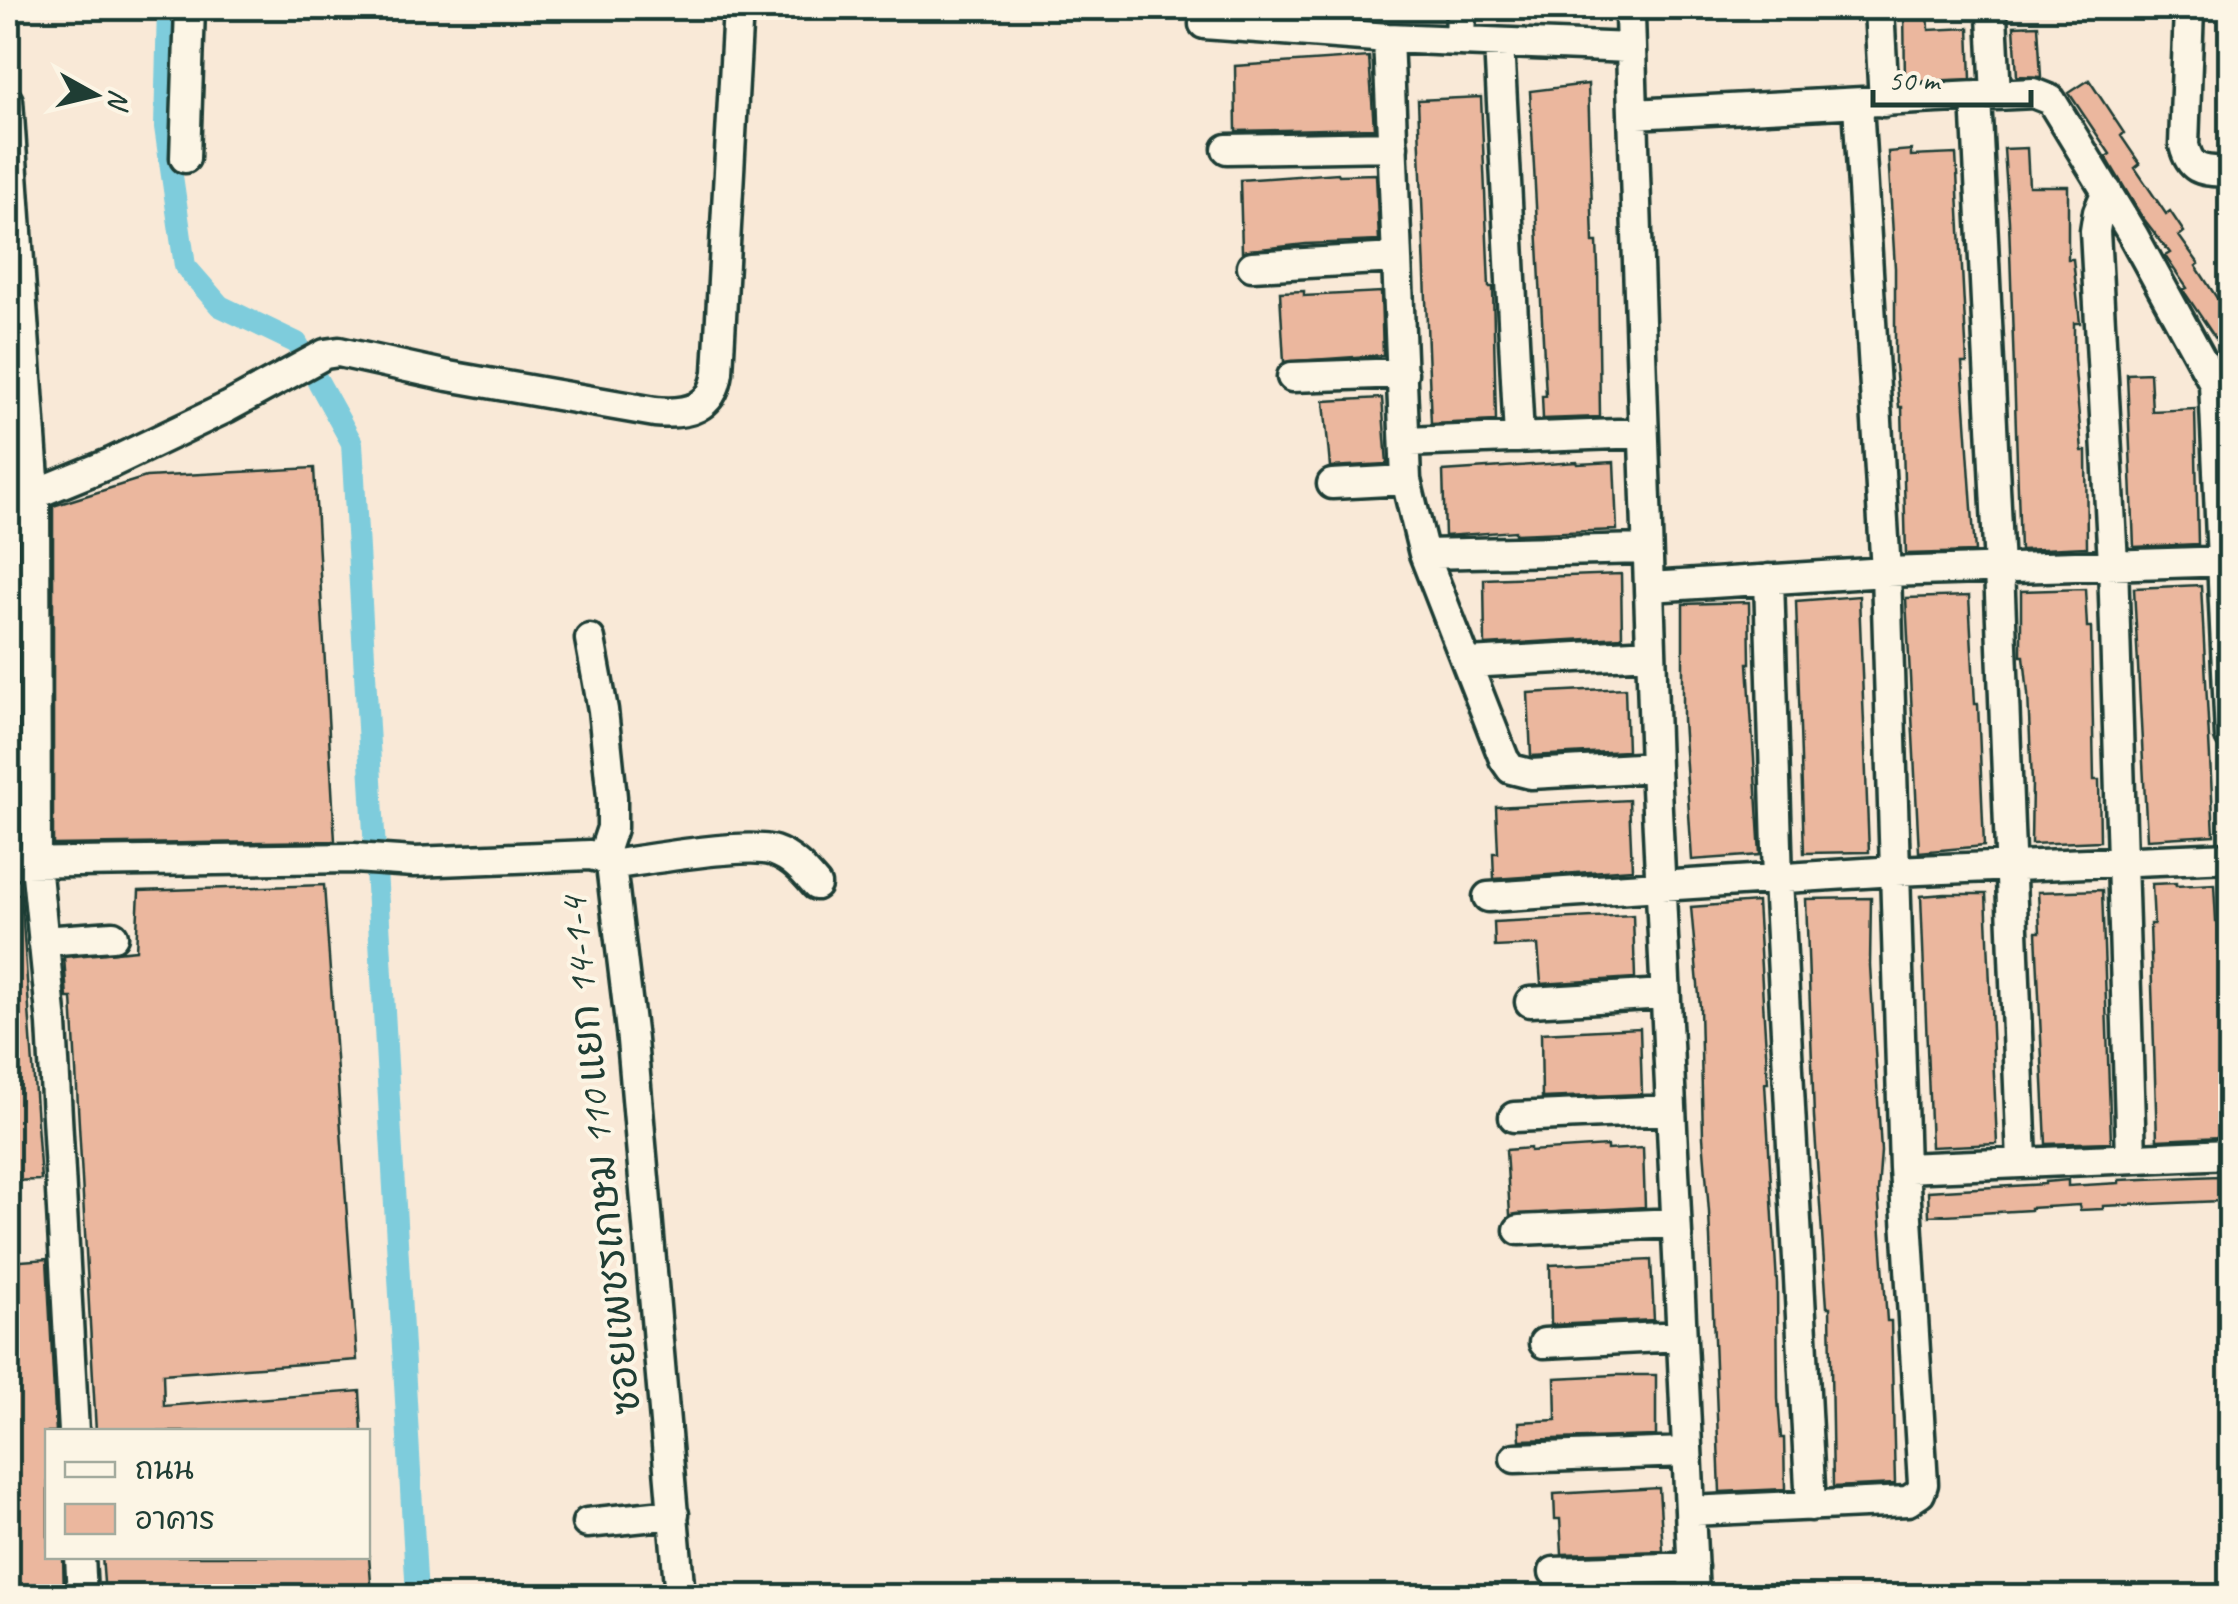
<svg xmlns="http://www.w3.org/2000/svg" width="2238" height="1604" font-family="Caveat,'Playpen Sans Thai',sans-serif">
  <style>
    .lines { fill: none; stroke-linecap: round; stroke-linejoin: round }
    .canal { stroke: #7eccdc; stroke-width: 22 }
    .building { fill: #ebb79e; stroke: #1f3d34; stroke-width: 2.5 }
    .minor-casing { stroke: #1f3d34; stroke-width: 35 }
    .minor { stroke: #fcf5e5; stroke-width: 28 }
    .labels { text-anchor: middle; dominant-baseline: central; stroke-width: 8; stroke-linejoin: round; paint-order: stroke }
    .street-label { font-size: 40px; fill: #1f3d34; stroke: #fcf5e5 }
  </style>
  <rect width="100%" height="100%" fill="#f9e9d7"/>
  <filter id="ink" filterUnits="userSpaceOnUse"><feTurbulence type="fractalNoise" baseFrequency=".01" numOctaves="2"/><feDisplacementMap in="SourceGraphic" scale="20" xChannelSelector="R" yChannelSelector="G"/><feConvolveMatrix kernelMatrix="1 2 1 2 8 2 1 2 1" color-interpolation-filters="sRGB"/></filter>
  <g filter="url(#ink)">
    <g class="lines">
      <path class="canal" d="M168,8l-3,119 20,139 35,40 77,37 55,100 65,1153"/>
    </g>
    <path class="building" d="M1904,8h24l1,22 40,-2 2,51 -66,3z
      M2038,25l3,52 -24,-1 -3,-50z
      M1369,57l5,71 -138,3 -1,-65z
      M2089,80l35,53 -3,3 19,28 -5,4 31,46 4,-3 14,21 -5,4 20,28 -3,2 34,52v42l-47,-70 4,-2 -22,-32 5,-3 -30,-39 -34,-57 4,-3 -41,-61z
      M1588,84l5,158h4l1,25 2,150 -57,2 -1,-23h4l-16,-305z
      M1481,97l8,190h4l3,134 -65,3 -13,-324z
      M2027,148l2,38h39v73h5l7,64h-6v36l8,92h4l1,96 -67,3 -11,-329 -5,-72z
      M1911,150v6l45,-2 11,209h-5l13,189 -69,2 -4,-147h-3l-4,-42v-97l-7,-116z
      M1338,173l1,2 37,-1 3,67 -73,3 -64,7 -2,-71z
      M1304,291v5l77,-4 2,63 -99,7 -4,-70z
      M2150,373l2,38 43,-2 3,135 -64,3 -7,-173z
      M1382,398l5,66 -57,3 -6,-66z
      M1577,462l1,2 36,-2 3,68 -102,4v-3l-70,5 -2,-65z
      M314,468l21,373 -282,4v-339l93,-29z
      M1621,574l1,63 -137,8 -1,-66z
      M2201,585l13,250 -67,4 -13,-251z
      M2085,589l2,38h4l3,153h5l1,61 -69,3 1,-62 -4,-88 -4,-38h-3v-65z
      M1859,596l10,256 -65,1 -8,-252z
      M1969,596l6,108h3l6,142 -65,6 -13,-254z
      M1749,602l1,61h-2l12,192 -68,5 -9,-140v-116z
      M1625,688l2,63 -96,5 -3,-63z
      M1629,800l3,69 -138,10 -1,-26h5l-2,-46z
      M2176,883v3l38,-2 2,37h2l7,179h-4l1,37 -65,3 -7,-216h4l-2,-40z
      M324,885l33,475 -194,14 1,32 196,-15 2,41h-266l-24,-434h-5l-3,-41 72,-7 3,-59z
      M2102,890l9,252 -65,2 -10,-212h4l-2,-40z
      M8,894h13l20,286 -33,1z
      M1945,894h41l11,250 -66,3 -10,-251z
      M1871,898l-1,67 11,186 -3,41 9,129h4l4,163 -62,3 -3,-180h-3l-13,-190 -8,-218z
      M1757,902l11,181h-3l12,201 1,115 3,39h3l1,51 -65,3 -11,-280 -6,-75 -3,-130 -9,-100z
      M1633,915l2,63 -94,6 -3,-39 -43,2 -1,-25z
      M1640,1028l2,66 -100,4 -1,-65z
      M1607,1146v4l36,-2 2,59 -135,8 -4,-65 24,-2v3z
      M2219,1176l1,25 -117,5v3l-23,1 -1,-5 -49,3v2l-101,6 -1,-25 117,-7v-2l23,-2v6l51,-3v-3z
      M47,1259l9,173h-8v124h15l1,40h-56v-334z
      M1651,1260l3,60 -103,5 -1,-60z
      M1616,1375h40v61l-136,4 -1,-18 37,-2 -1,-42z
      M1659,1488l4,63 -101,3 -2,-35h-5l-1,-25z
      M102,1556h267l3,40h-267z"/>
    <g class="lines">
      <g class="minor-casing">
        <path id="minor" d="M1635,8l-5,8 3,98 22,653 39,829
          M1879,8l5,94
          M2189,8l-5,137c7,29 21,25 46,27
          M1992,16l4,79
          M1204,24l184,14 243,10
          M1388,38l18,442 18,74 80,205 7,10 20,5 124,-7
          M1460,41l1,-33
          M1499,43l20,395
          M1976,96l23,473 23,593
          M8,101l27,393 1,370 16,160 22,408
          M1633,114l400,-21 18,7 82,135 81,148 16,353
          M1227,149l166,-3
          M185,158l5,-150
          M2107,191l-9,21 -3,19 18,332 18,594
          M1252,266l144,-8
          M1292,377l111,-4
          M1405,442l238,-9
          M1332,484l74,-4
          M35,494l76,-31 117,-56 97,-53 14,-2 109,24 207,36c33,3 58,-3 63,-40l20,-364
          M1424,554l223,-5
          M1769,579l9,301 33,626
          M1650,587l236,-15 344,-11
          M590,639l13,71 9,87v31l-10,30
          M1468,663l183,-10
          M8,863l346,-5 60,4 176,-7 12,3 9,7 21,175 48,556
          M611,865c32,-5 137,-23 163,-14 18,6 30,20 42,34
          M1488,897l407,-26 335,-14
          M43,941l70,-5
          M1530,1002l135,-8
          M1514,1117l156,-7
          M1904,1168l326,-14
          M1519,1230l157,-7
          M1544,1343l137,-7
          M1515,1458l172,-6
          M1690,1511l218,-10 12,-8 3,-9 -19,-316 -18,-596 -28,-468
          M587,1523l87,-9
          M80,1556l2,40
          M1554,1572l139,-5"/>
      </g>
      <use href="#minor" class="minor"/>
    </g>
  </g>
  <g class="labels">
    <g class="street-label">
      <text transform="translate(600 1156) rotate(-96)">ซอยเพชรเกษม 110 แยก 14-1-4</text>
    </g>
  </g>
  <rect width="2238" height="1604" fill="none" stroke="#fcf5e5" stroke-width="40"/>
  <rect x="20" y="20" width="2198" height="1564" fill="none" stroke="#1f3d34" stroke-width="4" filter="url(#ink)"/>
  <rect x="45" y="1429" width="325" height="130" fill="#fcf5e5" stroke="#a4ab9e" stroke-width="2.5"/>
  <rect x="65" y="1462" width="50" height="15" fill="#fcf5e5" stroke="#a4ab9e" stroke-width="2.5"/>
  <text x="135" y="1479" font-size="30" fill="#1f3d34">ถนน</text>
  <rect x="65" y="1504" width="50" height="30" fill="#ebb79e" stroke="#a4ab9e" stroke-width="2.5"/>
  <text x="135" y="1529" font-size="30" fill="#1f3d34">อาคาร</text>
  <g transform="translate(95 95) rotate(98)" stroke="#fcf5e5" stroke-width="8" paint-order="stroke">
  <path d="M0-8L18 38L0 25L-18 38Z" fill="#1f3d34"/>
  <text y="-15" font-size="28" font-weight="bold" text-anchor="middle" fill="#1f3d34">N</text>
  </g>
  <path d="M1873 90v15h158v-15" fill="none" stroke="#1f3d34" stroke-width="5"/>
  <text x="1888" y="90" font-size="30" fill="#1f3d34" stroke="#fcf5e5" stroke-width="8" paint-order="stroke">50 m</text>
</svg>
